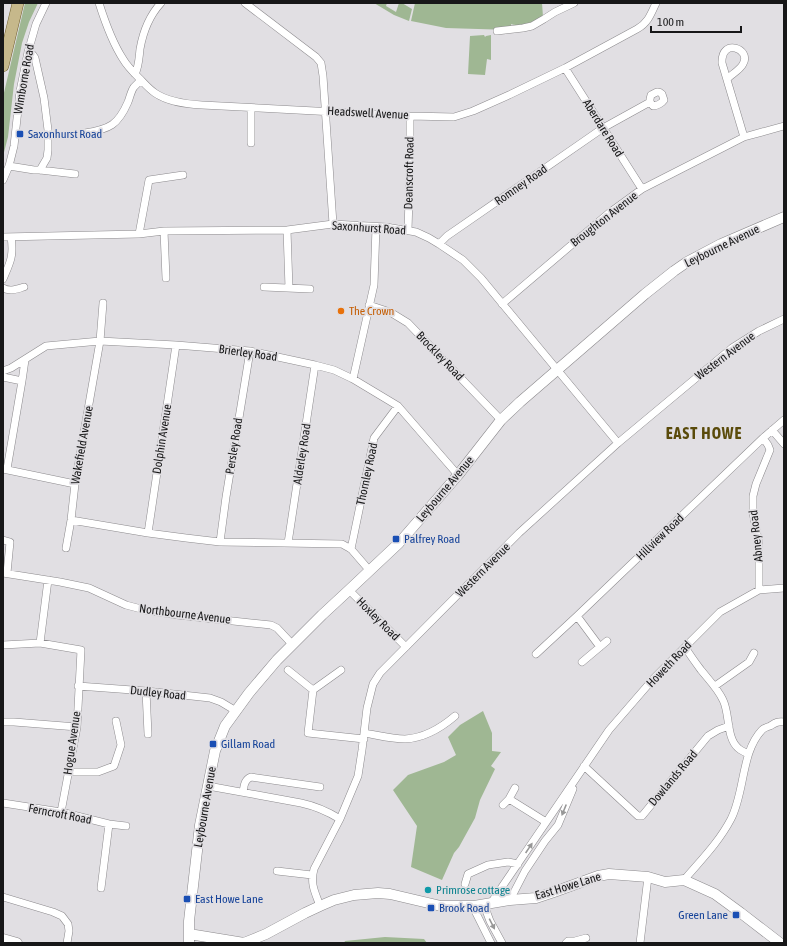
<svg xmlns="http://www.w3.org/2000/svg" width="787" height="946" font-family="'Asap Condensed',sans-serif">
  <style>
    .green { fill: #9fb793 }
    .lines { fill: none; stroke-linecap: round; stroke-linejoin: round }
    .street-casing { stroke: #8c8a8d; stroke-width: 8 }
    .secondary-casing { stroke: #8c8a8d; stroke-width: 11 }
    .primary-casing { stroke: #706131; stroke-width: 12 }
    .street { stroke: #fff; stroke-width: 7 }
    .secondary { stroke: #fff; stroke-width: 10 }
    .primary { stroke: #c6b88b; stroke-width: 11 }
    .oneway { fill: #979797 }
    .transit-dot { fill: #1a4fb4; stroke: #e1dfe3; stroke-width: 1.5 }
    .food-dot { fill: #e8710a; stroke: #e1dfe3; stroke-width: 1.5 }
    .culture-dot { fill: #0f9aa8; stroke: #e1dfe3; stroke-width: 1.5 }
    .labels { text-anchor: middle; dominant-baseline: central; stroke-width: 3.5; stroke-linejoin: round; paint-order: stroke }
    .street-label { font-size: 12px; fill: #171718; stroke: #e1dfe3 }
    .transit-label { font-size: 12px; fill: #164399; stroke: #e1dfe3; text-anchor: start }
    .food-label { font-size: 12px; fill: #c56008; stroke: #e1dfe3; text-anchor: start }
    .culture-label { font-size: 12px; fill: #0d838f; stroke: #e1dfe3; text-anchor: start }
    .district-label { font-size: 16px; font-weight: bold; letter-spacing: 1px; fill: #5a4b0b; stroke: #e1dfe3 }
  </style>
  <rect width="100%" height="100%" fill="#e1dfe3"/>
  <path class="green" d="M25,3h13l-9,19 -7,21 -8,41 -6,53 -5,19v-59z
    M374,3h13l-1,3 10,6 3,-9h3l10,6 -3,12 -15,-6z
    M415,3h127l1,14c-12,6 -18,11 -32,7l1,6 -66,-2 -35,-7z
    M484,35l1,2 1,-1 5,-1v25l-4,-1 -2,16 -17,-1 2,-38z
    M483,711l9,22v18l9,1 -10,14 4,3 -15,31 -5,18 -16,29 -5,6 -12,27 -31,-13 6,-41 -24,-36 15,-15 36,-13 12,-7 -8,-18 12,-12z
    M385,937l39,2 3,4h-83l1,-2z"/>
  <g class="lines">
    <g class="street-casing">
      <path id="street" d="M99,3c6,19 13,39 24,56 4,7 10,13 16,19 5,5 10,11 16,15 13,9 31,11 47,12l208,11 44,1 19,-6 36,-16 56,-27 72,-39c11,-6 14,-15 19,-26
        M245,3l71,54 5,6 2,13 10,148
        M497,31l26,-3 9,-2 12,-7 11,-7 19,-9
        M28,52l5,3 2,3 9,40 4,32v20l-1,8 -7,12
        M565,68l77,121
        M135,74c4,-8 4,-16 5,-25 3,-17 9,-33 21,-46
        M727,79c5,-5 13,-9 16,-15 9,-15 -22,-27 -21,-1l22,74
        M85,133c25,-4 33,-8 43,-31 2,-5 3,-11 6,-15 2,-2 5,-5 7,-7
        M251,143v-35
        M9,166l25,4h6l35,4
        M3,180l6,-14 5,-20 6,-55 8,-39 8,-28 10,-21
        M287,230l2,58
        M408,230l2,-63v-51
        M164,231l2,47
        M139,234l10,-54 34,-5
        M3,237l136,-3 25,-3 123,-1 46,-6 53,3 30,5 13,6 10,6 24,16 18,18 137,165
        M439,244l8,-8 156,-108 47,-26v-3l1,-4c4,-2 7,-5 11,-1l2,6c-2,3 -7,6 -11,6l-3,-4
        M3,279c7,-16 11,-23 8,-42
        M264,287l46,2
        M3,288c7,4 14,1 21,-1
        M502,304l107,-91 33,-24 102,-52 40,-11
        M369,305l21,7 18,11 93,97
        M3,371l8,-3 35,-22 54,-5 76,4 74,6 65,14 19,5 19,9 45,27 60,69
        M3,377l19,4 -15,88
        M353,379l21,-94 2,-58
        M22,381l3,-21
        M772,430l12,14
        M3,469l72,15
        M71,520l77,13 38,5 34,4 122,2 9,5 19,22
        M148,533l28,-188
        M3,540l7,2 -3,31
        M220,542l6,-45 24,-146
        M288,543l27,-178
        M66,548l5,-28 4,-36 25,-143 3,-38
        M351,549l23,-111 24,-32
        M3,573l57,9 29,6 37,17 19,5 32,5 94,10 6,3 15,16
        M349,590l57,57
        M759,590v-46l-6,-31v-17l3,-12 14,-34 -2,-5 -5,-7
        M577,616l23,31
        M40,643l8,-63
        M3,645l37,-2 41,7 -4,77 -16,85
        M685,647c5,8 10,15 16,23 8,10 17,19 22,30 7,14 3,37 15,48 3,3 7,4 10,6
        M536,654l41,-38 186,-178 21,-18
        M582,662l25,-21
        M288,670l25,20 -5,43 56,6
        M78,686l68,5 64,7 11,4 15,9
        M715,686l34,-24 5,-9
        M313,690l28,-20
        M146,691l2,43
        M3,722h11l63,5
        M364,733c13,2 27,6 41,6 19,-1 36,-11 50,-23
        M584,766l54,50h4l66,-80 10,-6 11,-4
        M68,772h30l16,-6 7,-21 -5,-24
        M208,786l93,17c14,3 26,8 39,16
        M243,792c1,-6 1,-12 8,-15l69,10
        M509,799l6,-11
        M3,803l58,9 48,12 17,2
        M503,805l6,-6 37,23
        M277,871l35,4
        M684,880c17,-20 35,-38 47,-61 14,-27 10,-67 31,-89 2,-2 5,-3 8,-4 5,-3 8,-5 14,-4
        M465,884l3,-10 20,-9 20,-3 10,2
        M101,888l8,-64
        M3,897l50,15 9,4 6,8 1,7 -2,12
        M510,900l15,-29 20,-30 13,-16 15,-36
        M491,903l118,-173 45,-52 66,-66 39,-22 25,-2
        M484,905l6,16 12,22
        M320,906c-5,-14 -10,-22 -6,-37l26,-50 18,-43 4,-26 5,-42 6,-24 7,-11 139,-140 99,-90 114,-95 27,-17 25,-12
        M474,906l2,7 15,30
        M566,943l2,-2h7l11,-3
        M640,943l8,-66"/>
    </g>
    <g class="secondary-casing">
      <path id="secondary" d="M189,934l55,9 22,-9 39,-21 15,-7 14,-6 20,-5 24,-2 12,1 51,12h33l36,-6 26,-2 18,-6 44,-16 11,-2 39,3 17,5 19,-2 31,14 26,19 39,30
        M3,939l14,4
        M189,943v-22l11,-96 15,-74 10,-25 24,-33 28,-33 45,-45 27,-25 50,-47 20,-23 39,-45 43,-55 19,-18 125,-108 29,-23 13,-9 34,-18 63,-27"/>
    </g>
    <g class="primary-casing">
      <path id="primary" d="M3,66l15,-63"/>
    </g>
    <use href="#street" class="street"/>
    <use href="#secondary" class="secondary"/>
    <use href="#primary" class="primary"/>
  </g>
  <defs><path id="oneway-solid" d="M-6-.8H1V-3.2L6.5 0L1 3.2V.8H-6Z"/></defs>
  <g class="oneway">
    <use href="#oneway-solid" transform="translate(564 810) rotate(112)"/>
    <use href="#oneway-solid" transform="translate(529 848) rotate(-56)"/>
    <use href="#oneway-solid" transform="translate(492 924) rotate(63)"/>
  </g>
  <g class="transit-dot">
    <rect x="16" y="130" width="8" height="8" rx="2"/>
    <rect x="392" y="535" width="8" height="8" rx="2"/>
    <rect x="209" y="740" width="8" height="8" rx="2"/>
    <rect x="183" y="895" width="8" height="8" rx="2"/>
    <rect x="427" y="904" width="8" height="8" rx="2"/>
    <rect x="732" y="911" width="8" height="8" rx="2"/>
  </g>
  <circle class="food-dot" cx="341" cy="311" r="4"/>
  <circle class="culture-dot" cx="428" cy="890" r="4"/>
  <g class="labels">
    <g class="street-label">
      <text transform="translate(24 79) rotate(-80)">Wimborne Road</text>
      <text transform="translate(368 113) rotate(3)">Headswell Avenue</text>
      <text transform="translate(603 128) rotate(58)">Aberdare Road</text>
      <text transform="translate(409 173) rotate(-89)">Deanscroft Road</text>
      <text transform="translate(521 185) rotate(-35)">Romney Road</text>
      <text transform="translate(604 219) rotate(-38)">Broughton Avenue</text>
      <text transform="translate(369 228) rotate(4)">Saxonhurst Road</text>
      <text transform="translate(722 246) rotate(-26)">Leybourne Avenue</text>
      <text transform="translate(248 353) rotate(8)">Brierley Road</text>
      <text transform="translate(440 356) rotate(46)">Brockley Road</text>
      <text transform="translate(725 356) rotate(-37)">Western Avenue</text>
      <text transform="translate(162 439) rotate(-81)">Dolphin Avenue</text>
      <text transform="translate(82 445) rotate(-80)">Wakefield Avenue</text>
      <text transform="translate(234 446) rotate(-81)">Persley Road</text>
      <text transform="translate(302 454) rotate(-81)">Alderley Road</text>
      <text transform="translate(367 474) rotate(-78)">Thornley Road</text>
      <text transform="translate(445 489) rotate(-50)">Leybourne Avenue</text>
      <text transform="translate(756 536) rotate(-96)">Abney Road</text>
      <text transform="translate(660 537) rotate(-44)">Hillview Road</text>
      <text transform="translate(483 570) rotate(-45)">Western Avenue</text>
      <text transform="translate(185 614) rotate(7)">Northbourne Avenue</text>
      <text transform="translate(378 619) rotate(45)">Hoxley Road</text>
      <text transform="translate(669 664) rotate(-46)">Howeth Road</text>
      <text transform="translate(158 693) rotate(6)">Dudley Road</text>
      <text transform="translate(72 743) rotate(-82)">Hogue Avenue</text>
      <text transform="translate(673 778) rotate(-50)">Dowlands Road</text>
      <text transform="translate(205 807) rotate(-80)">Leybourne Avenue</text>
      <text transform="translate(60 814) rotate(11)">Ferncroft Road</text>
      <text transform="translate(568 886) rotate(-17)">East Howe Lane</text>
    </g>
    <g class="transit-label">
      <text x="28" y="134">Saxonhurst Road</text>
      <text x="404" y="539">Palfrey Road</text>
      <text x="221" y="744">Gillam Road</text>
      <text x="195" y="899">East Howe Lane</text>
      <text x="439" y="908">Brook Road</text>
      <text x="728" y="915" text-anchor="end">Green Lane</text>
    </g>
    <g class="food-label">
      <text x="349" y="311">The Crown</text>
    </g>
    <g class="culture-label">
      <text x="436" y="890">Primrose cottage</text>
    </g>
    <g class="district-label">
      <text x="704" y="433">EAST HOWE</text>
    </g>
  </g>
  <rect width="787" height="946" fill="none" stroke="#171718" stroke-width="8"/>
  <path d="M651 26v6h90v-6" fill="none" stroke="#171718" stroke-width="2"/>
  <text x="657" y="26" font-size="12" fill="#171718" stroke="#e1dfe3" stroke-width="3" paint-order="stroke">100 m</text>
</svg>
